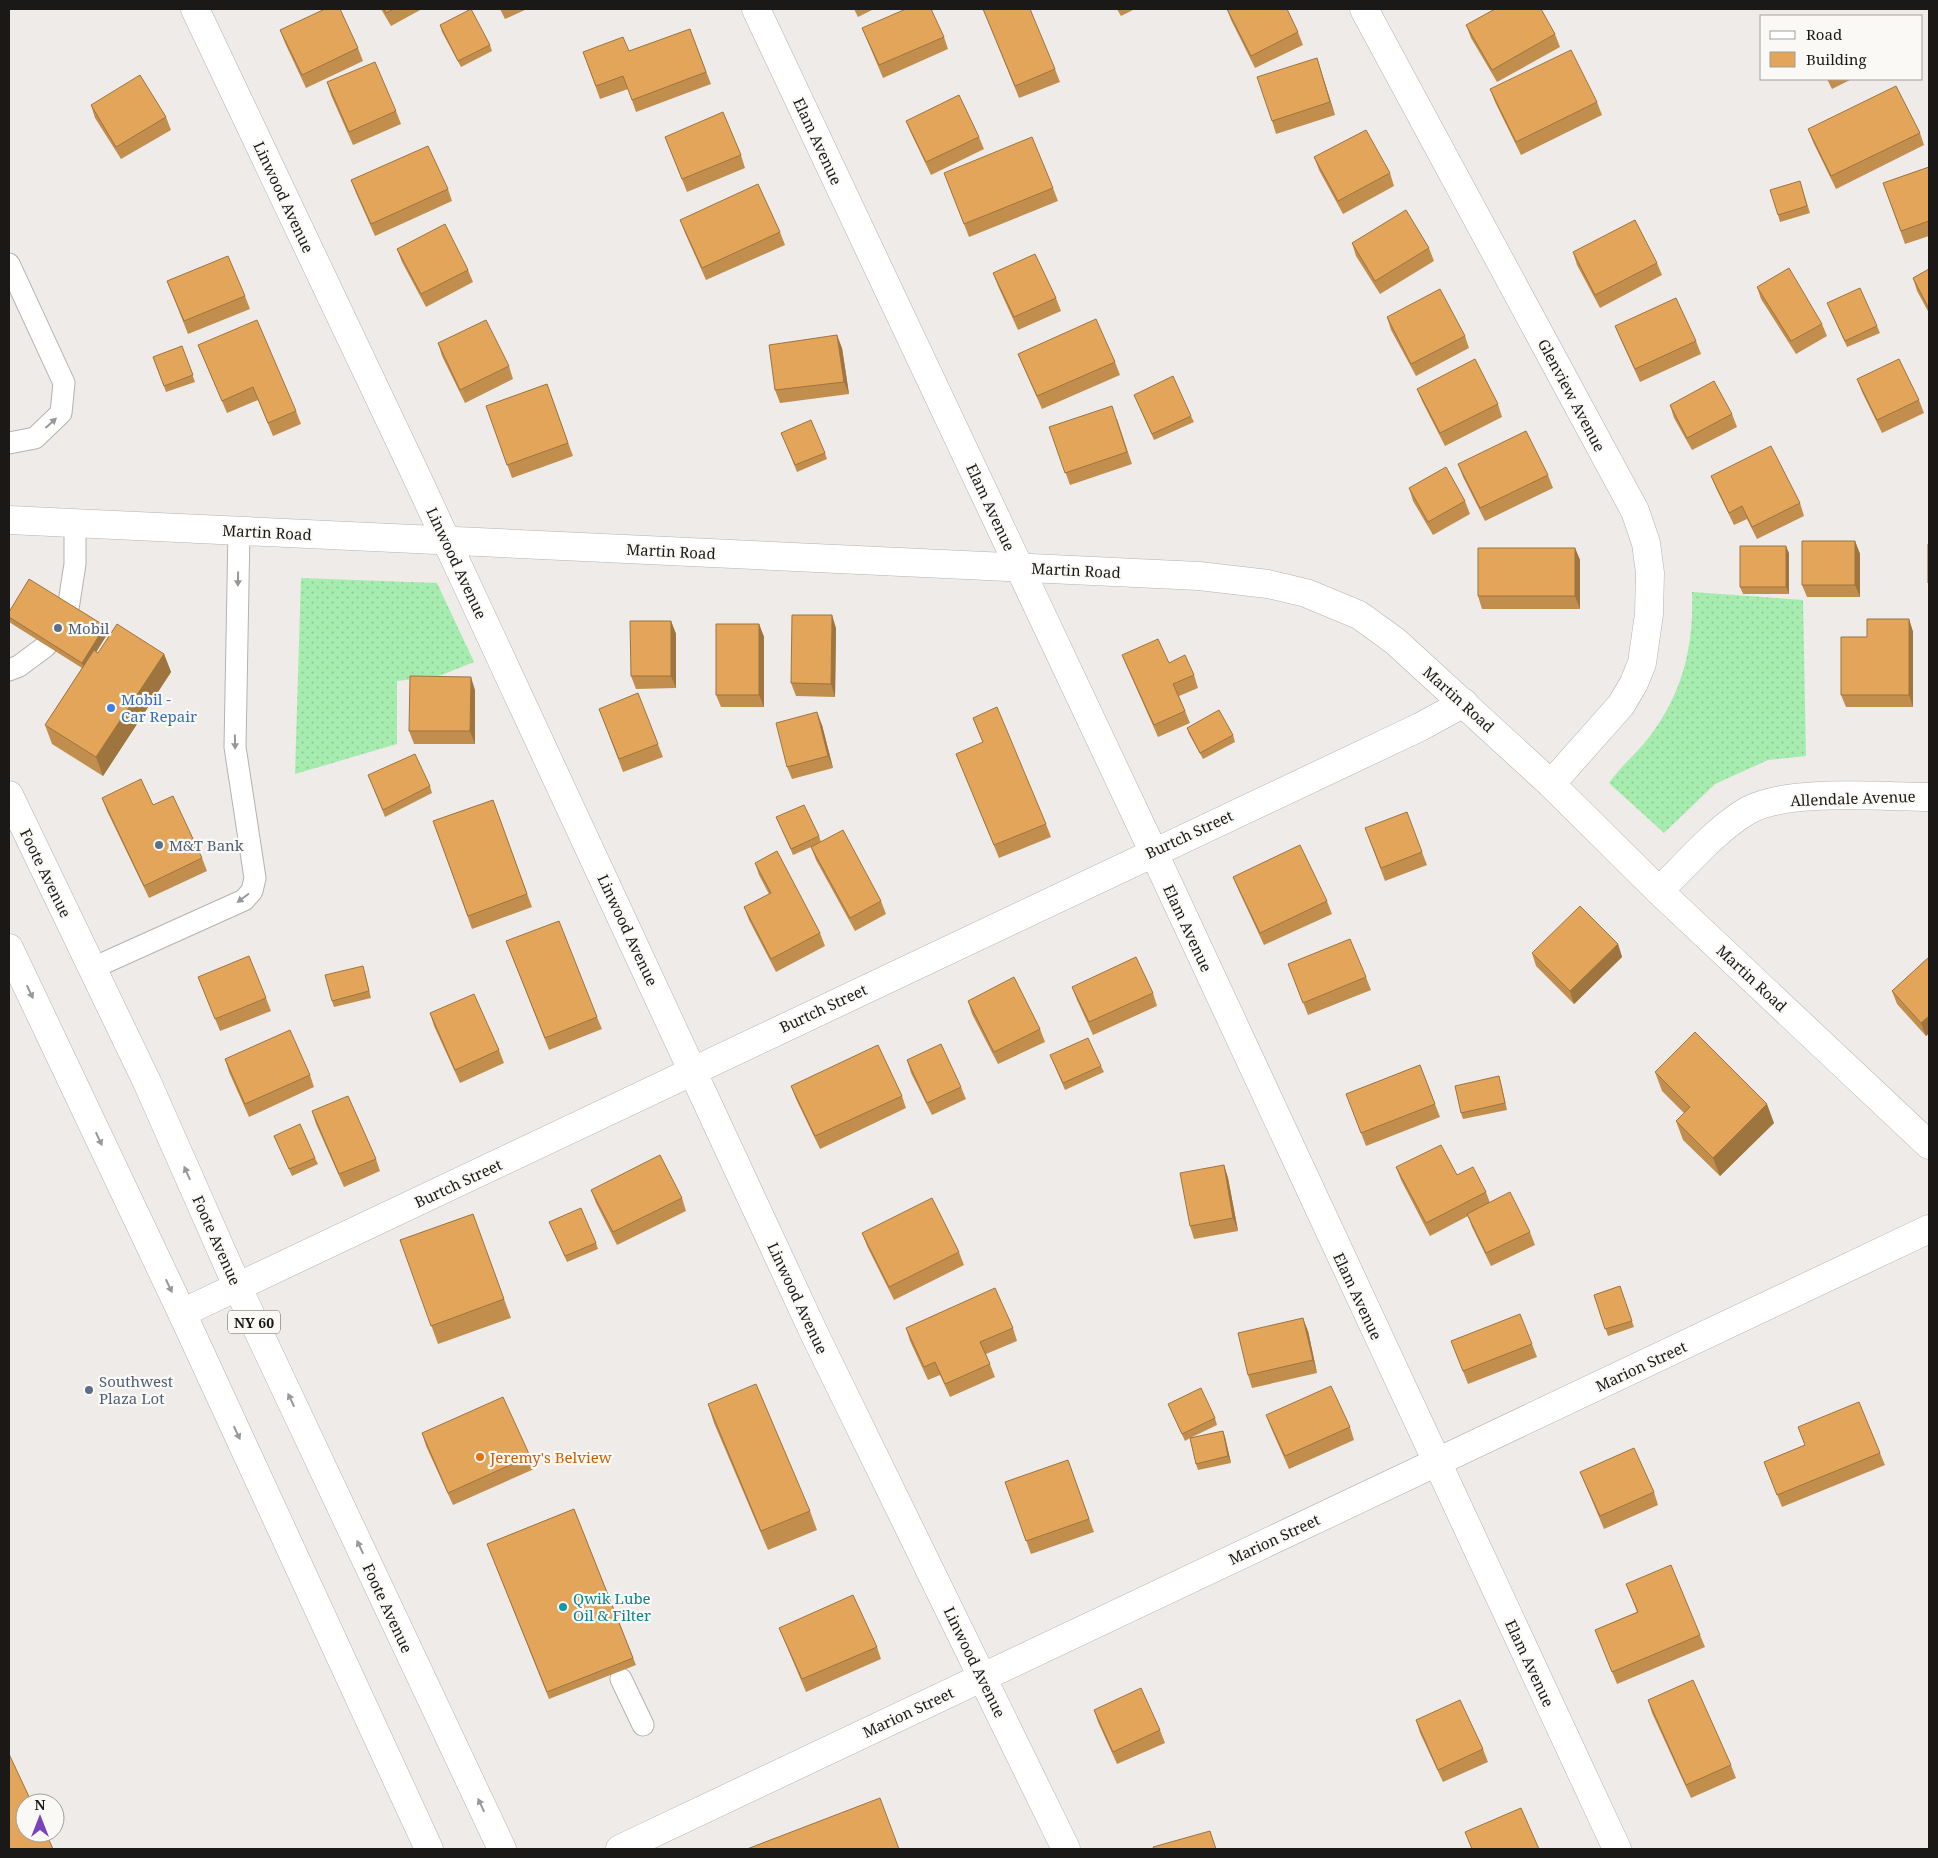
<svg xmlns="http://www.w3.org/2000/svg" width="1938" height="1858" font-family="'Noto Serif',serif">
  <style>
    .grass { fill: url(#grass-dots) }
    .lines { fill: none; stroke-linecap: round; stroke-linejoin: round }
    .service-casing { stroke: #b5b2b0; stroke-width: 23 }
    .minor-casing { stroke: #b5b2b0; stroke-width: 29 }
    .tertiary-casing { stroke: #b5b2b0; stroke-width: 29 }
    .trunk-casing { stroke: #b5b2b0; stroke-width: 29 }
    .service { stroke: #fff; stroke-width: 21 }
    .minor { stroke: #fff; stroke-width: 28 }
    .tertiary { stroke: #fff; stroke-width: 28 }
    .trunk { stroke: #fff; stroke-width: 28 }
    .wall { fill: #c28e4d }
    .shaded-wall { fill: #9e743f }
    .building { fill: #e2a55a; stroke: #9e743f }
    .oneway { fill: #989897 }
    .service-dot { fill: #5c6f8a; stroke: #fbf9f6; stroke-width: 2 }
    .shop-dot { fill: #3f7fe0; stroke: #fbf9f6; stroke-width: 2 }
    .food-dot { fill: #e8710a; stroke: #fbf9f6; stroke-width: 2 }
    .culture-dot { fill: #0f9aa8; stroke: #fbf9f6; stroke-width: 2 }
    .labels { text-anchor: middle; dominant-baseline: central; stroke-width: 4.5; stroke-linejoin: round; paint-order: stroke }
    .shield { fill: #fbf9f6; stroke: #5e5c5b; stroke-width: 1 }
    .shield-label { font-size: 14px; font-weight: bold; fill: #1a1918 }
    .street-label { font-size: 15px; fill: #1a1918; stroke: #fbf9f6 }
    .service-label { font-size: 15px; fill: #4e5e75; stroke: #fbf9f6; text-anchor: start }
    .shop-label { font-size: 15px; fill: #366cbe; stroke: #fbf9f6; text-anchor: start }
    .food-label { font-size: 15px; fill: #c56008; stroke: #fbf9f6; text-anchor: start }
    .culture-label { font-size: 15px; fill: #0d838f; stroke: #fbf9f6; text-anchor: start }
  </style>
  <defs>
    <pattern id="grass-dots" width="8" height="8" patternUnits="userSpaceOnUse" patternTransform="scale(1.25)"><rect width="8" height="8" fill="#a6ecaf"/><path d="M2 2h.1M6 6h.1" fill="none" stroke="#8eca96" stroke-width="1.8" stroke-linecap="round"/></pattern>
  </defs>
  <rect width="100%" height="100%" fill="#eeebe8"/>
  <path class="grass" d="M301,578l136,5 37,79 -35,14 -42,5v63l-102,30z
    M1692,592l111,8 3,156 -38,4 -53,24 -51,49 -55,-50c12,-17 28,-30 41,-47 33,-43 44,-91 42,-144z"/>
  <g class="lines">
    <g class="service-casing">
      <path id="service" d="M9,264l55,119 -3,30 -26,25 -26,5
        M68,609l7,-45v-41
        M9,670l10,-4 27,-20
        M93,968l151,-68 8,-9 3,-13 -20,-131 4,-217
        M621,1679l22,46"/>
    </g>
    <g class="minor-casing">
      <path id="minor" d="M195,9l219,462 400,862 252,516
        M756,9l397,842 464,998
        M1364,9l271,502 11,32 4,30 -1,41 -7,49 -8,20 -13,22 -70,79
        M1659,891c27,-26 56,-61 88,-80 40,-23 135,-14 182,-14
        M182,1313l1238,-586 44,-24
        M620,1849l1309,-620"/>
    </g>
    <g class="tertiary-casing">
      <path id="tertiary" d="M9,520l1190,56 69,8 38,9 53,22 36,26 156,143 108,107 270,254"/>
    </g>
    <g class="trunk-casing">
      <path id="trunk" d="M9,795l138,287 91,206 264,561
        M9,948l173,365 247,536"/>
    </g>
    <use href="#service" class="service"/>
    <use href="#minor" class="minor"/>
    <use href="#tertiary" class="tertiary"/>
    <use href="#trunk" class="trunk"/>
  </g>
  <path class="wall" d="M381,9h41l-31,17z
    M500,9h27l-22,10z
    M854,9h20l-16,8z
    M983,9l72,60 5,13 -41,16z
    M1117,9h18l-14,7z
    M1227,9l71,23 5,13 -48,23 -24,-48z
    M440,25l50,20 2,6 -31,16 -19,-35z
    M1466,25l89,9 5,13 -63,35 -26,-44z
    M862,28l82,9 4,12 -65,29 -16,-38z
    M690,29l21,55 -75,28 -8,-23 -28,10 -17,-47 46,-1z
    M280,30l78,18 5,13 -57,27 -21,-45z
    M1317,58l18,57 -59,19 -4,-13z
    M1827,79h25l-20,10z
    M327,82l69,29 5,13 -48,21 -22,-50z
    M1490,89l107,13 5,13 -81,40 -26,-53z
    M91,105l75,12 5,13 -50,29 -26,-41z
    M906,121l73,16 5,12 -53,26 -20,-42z
    M1808,129l112,4 4,12 -88,44 -23,-47z
    M665,137l76,18 4,13 -58,24z
    M1314,157l76,16 4,13 -51,28 -24,-44z
    M1929,167v69l-24,8 -22,-61z
    M944,173l109,15 5,13 -89,36z
    M351,180l97,9 4,12 -77,35 -19,-43z
    M1800,181l10,32 -30,9 -2,-7z
    M680,220l100,12 5,13 -79,35 -21,-47z
    M1352,243l77,5 5,13 -54,33 -24,-38z
    M397,249l71,21 5,12 -47,25 -24,-45z
    M1573,252l84,11 5,12 -62,33 -23,-43z
    M1929,269v44l-12,-22 -4,-13z
    M993,273l63,25 5,13 -43,19 -20,-44z
    M167,281l78,15 5,13 -62,25z
    M1757,287l65,37 5,12 -31,18 -35,-55z
    M1827,303l50,23 3,7 -33,14z
    M1387,317l78,19 4,12 -53,28 -25,-46z
    M1615,326l81,15 5,13 -61,28 -20,-44z
    M438,343l71,23 4,13 -48,24 -23,-47z
    M198,345l98,66 5,13 -28,12 -15,-36 -31,13z
    M182,346l13,36 -29,10 -13,-35z
    M842,348l7,46 -69,9 -5,-13z
    M1018,354l97,8 5,13 -78,34 -19,-43z
    M1857,379l62,21 5,13 -42,20 -20,-41z
    M547,384l26,72 -61,22 -26,-72z
    M1417,389l81,15 4,13 -57,29 -23,-45z
    M1134,395l57,21 3,6 -40,18z
    M1670,405l62,9 5,13 -45,23 -18,-32z
    M1117,419l15,45 -62,21 -21,-58z
    M784,439l41,14 2,6 -30,13z
    M1458,464l90,11 5,13 -68,33 -22,-44z
    M1711,476l89,27 4,13 -47,23 -10,-20 -13,6 -18,-37z
    M1409,488l56,13 5,13 -37,21 -20,-34z
    M1855,541l5,13v43h-53l-5,-12z
    M1575,548l5,12v49h-98l-4,-13z
    M1789,553v41h-46l-3,-7z
    M9,612l96,14 3,7 -12,19 2,1 66,1 7,18 -68,104 -51,-32 -7,-19 37,-57 -73,-46z
    M1909,619l4,13v75h-67l-5,-12 26,-58z
    M671,621l5,13v54l-40,1 -5,-13z
    M759,624l5,13v70h-43l-5,-12z
    M836,628l-1,69 -39,-1 -5,-13z
    M1122,655l47,8 25,12 4,13 -19,8 11,27 -32,14 -31,-70z
    M475,690v54h-61l-5,-13z
    M599,709l59,35 5,13 -40,15z
    M973,718l73,106 5,13 -52,21 -43,-104 27,-11z
    M822,725l11,43 -41,11 -5,-12z
    M1187,728l46,7 2,7 -32,17 -14,-25z
    M368,775l62,11 2,7 -47,24z
    M102,798l51,7 49,53 5,13 -58,27 -42,-87z
    M493,800l39,107 -60,22 -39,-108z
    M776,817l43,19 2,6 60,59 5,13 -31,17 -39,-71 -5,-13 -18,8z
    M1365,828l57,24 5,13 -42,16z
    M755,863l65,70 5,13 -49,26 -27,-52 -5,-13 25,-13 -10,-19z
    M1233,877l94,24 5,13 -68,31 -26,-56z
    M506,941l91,76 5,12 -53,21z
    M1618,944l4,13 -48,47 -38,-38 -4,-13z
    M1929,957v76l-3,3 -29,-32 -5,-13z
    M1288,964l78,13 5,13 -63,25z
    M365,973l6,25 -37,9 -2,-6z
    M198,977l68,21 5,13 -51,20z
    M1072,987l81,6 4,13 -64,29 -16,-35z
    M968,1001l72,28 5,13 -47,22 -26,-50z
    M430,1013l69,37 5,13 -44,20 -26,-57z
    M1050,1055l51,11 3,6 -39,18z
    M225,1059l85,16 4,12 -65,30 -20,-45z
    M907,1060l54,27 5,12 -34,16 -21,-42z
    M1420,1065l20,52 -74,29 -20,-52z
    M1655,1072l119,51 -54,53 -37,-36 -7,-19 8,-8 -22,-22z
    M1499,1076l2,7 6,27 -44,9 -2,-6z
    M791,1086l111,10 4,12 -86,41 -24,-50z
    M312,1111l64,48 4,12 -36,16 -28,-63z
    M274,1136l41,22 3,6 -26,12z
    M1224,1165l4,13 10,53 -44,8 -4,-13z
    M1396,1167l61,8 29,17 4,11 40,29 5,13 -44,21 -19,-39 -4,-11 -38,20 -29,-56z
    M591,1190l91,8 4,13 -69,34 -21,-42z
    M473,1214l38,104 -73,26 -38,-104z
    M549,1222l47,21 2,6 -31,13z
    M862,1233l97,19 5,13 -70,35 -27,-54z
    M1620,1286l14,41 -26,9 -14,-41z
    M906,1328h107l4,13 -31,13 9,23 -45,20 -10,-22 -12,5 -18,-39z
    M1308,1331l9,42 -65,15 -4,-13z
    M1451,1341l81,3 5,13 -69,27z
    M708,1404l102,107 7,19 -49,20 -54,-127z
    M1168,1404l47,14 2,7 -27,13 33,-7 2,6 6,26 -33,7 -2,-6 -6,-26 -5,3z
    M1266,1415l84,12 4,13 -65,29 -18,-41z
    M1798,1427l82,26 5,12 -103,42 -18,-45 41,-17z
    M422,1433l108,23 4,13 -81,36 -27,-59z
    M1068,1460l26,72 -63,22 -26,-72z
    M1580,1472l74,20 4,13 -54,24 -19,-45z
    M574,1509l62,156 -87,34 -62,-155z
    M1626,1584l74,51 5,12 -88,37 -22,-54 42,-18z
    M779,1628l98,19 4,12 -75,33 -22,-52z
    M1648,1700l83,65 5,13 -45,20 -39,-85z
    M1094,1710l66,20 5,13 -48,21 -19,-42z
    M1416,1720l67,29 5,13 -45,20 -23,-49z"/>
  <path class="shaded-wall" d="M1317,58l4,13 14,44 -5,-13z
    M837,335l5,13 7,46 -5,-12z
    M1855,541l5,13v43l-5,-12z
    M1786,546l3,7v41l-3,-7z
    M1575,548l5,12v49l-5,-13z
    M832,615l4,13 -1,69 -4,-13z
    M1909,619l4,13v75l-4,-12z
    M671,621l5,13v54l-5,-12z
    M759,624l5,13v70l-5,-12z
    M105,626l3,7 -23,37 -3,-7z
    M164,654l7,18 -68,104 -7,-19z
    M471,677l4,13v54l-5,-13z
    M817,712l5,13 11,43 -5,-12z
    M1618,944l4,13 -48,47 -4,-13z
    M1929,1016v17l-3,3 -5,-13z
    M1767,1104l7,19 -54,53 -7,-18z
    M1224,1165l4,13 10,53 -5,-13z
    M1303,1318l5,13 9,42 -4,-13z
    M1223,1431l2,6 6,26 -3,-7z"/>
  <path class="building" d="M325,9h15l18,39 -56,27 -22,-45z
    M384,9h10l-8,4z
    M471,9l19,36 -32,16 -18,-36z
    M906,9h25l13,28 -65,28 -17,-37z
    M983,9h47l25,60 -40,17z
    M1227,9h60l11,23 -47,24z
    M1495,9h46l14,25 -63,36 -26,-45z
    M690,29l16,43 -74,28 -9,-24 -27,10 -13,-34 40,-15 6,14z
    M1571,50l26,52 -81,40 -26,-53z
    M1317,58l13,44 -58,19 -15,-44z
    M375,62l21,49 -47,21 -22,-50z
    M140,75l26,42 -50,30 -25,-42z
    M1896,86l24,47 -89,43 -23,-47z
    M959,95l20,42 -53,25 -20,-41z
    M723,112l18,43 -59,24 -17,-42z
    M1366,130l24,43 -52,28 -24,-44z
    M1032,137l21,51 -89,36 -20,-51z
    M428,146l20,43 -77,35 -20,-44z
    M1929,167v54l-28,10 -18,-48z
    M1800,181l7,25 -29,9 -8,-25z
    M758,184l22,48 -78,36 -22,-48z
    M1406,210l23,38 -54,33 -23,-38z
    M1635,220l22,43 -62,32 -22,-43z
    M445,224l23,46 -47,24 -24,-45z
    M1035,254l21,44 -42,19 -21,-44z
    M228,256l17,40 -61,25 -17,-40z
    M1789,268l33,56 -31,17 -34,-54z
    M1929,269v40l-16,-31z
    M1860,288l17,38 -32,15 -18,-38z
    M1440,289l25,47 -54,28 -24,-47z
    M1676,298l20,43 -61,28 -20,-43z
    M1096,319l19,43 -78,34 -19,-42z
    M257,320l39,91 -28,12 -15,-36 -31,14 -24,-56z
    M486,320l23,46 -49,24 -22,-47z
    M837,335l7,47 -69,8 -6,-45z
    M182,346l11,29 -29,11 -11,-29z
    M1475,359l23,45 -58,29 -23,-44z
    M1899,359l20,41 -42,20 -20,-41z
    M1173,376l18,40 -39,18 -18,-39z
    M1714,381l18,33 -45,24 -17,-33z
    M547,384l21,59 -61,22 -21,-59z
    M1112,406l15,46 -62,21 -16,-46z
    M811,420l14,33 -30,12 -14,-32z
    M1526,431l22,44 -68,33 -22,-44z
    M1771,446l29,57 -48,24 -10,-21 -13,7 -18,-37z
    M1446,467l19,34 -37,21 -19,-34z
    M1802,541h53v44h-53z
    M1928,544h1v39h-1z
    M1740,546h46v41h-46z
    M1478,548h97v48h-97z
    M29,579l76,47 -23,37 -73,-46v-5z
    M792,615h40l-1,69 -40,-1z
    M1867,619h42v76h-68v-58h26z
    M630,621h41v55h-40z
    M117,624l47,30 -68,103 -51,-32 49,-75 4,3z
    M716,624h43v71h-43z
    M1158,639l11,24 16,-8 9,20 -21,9 12,27 -31,14 -32,-70z
    M410,676l61,1 -1,54h-61z
    M638,693l20,51 -39,15 -20,-50z
    M997,707l49,117 -52,21 -38,-91 27,-12 -10,-24z
    M1219,710l14,25 -33,18 -13,-25z
    M817,712l11,44 -41,11 -11,-44z
    M415,754l15,32 -47,24 -15,-35z
    M141,779l12,26 20,-9 29,62 -58,28 -42,-88z
    M493,800l34,94 -59,22 -35,-95z
    M804,805l15,31 -28,13 -15,-32z
    M1407,812l15,40 -41,16 -16,-40z
    M843,830l38,71 -31,17 -39,-71z
    M1300,845l27,56 -67,32 -27,-56z
    M777,851l43,82 -49,26 -27,-52 27,-14 -16,-30z
    M1580,906l38,38 -48,47 -38,-38z
    M559,921l38,96 -52,21 -39,-97z
    M1350,939l16,38 -63,26 -15,-39z
    M249,956l17,42 -51,21 -17,-42z
    M1136,957l17,36 -64,29 -17,-35z
    M1929,957v59l-8,7 -29,-32z
    M363,966l6,25 -37,10 -7,-26z
    M1014,977l26,52 -46,23 -26,-51z
    M474,994l25,56 -44,20 -25,-57z
    M290,1030l20,45 -65,29 -20,-45z
    M1695,1032l72,72 -54,54 -37,-37 14,-14 -35,-35z
    M1088,1038l13,28 -38,17 -13,-28z
    M941,1044l20,43 -34,16 -20,-43z
    M878,1045l24,51 -87,40 -24,-50z
    M1420,1065l15,39 -74,29 -15,-39z
    M1499,1076l6,27 -44,10 -6,-27z
    M348,1096l28,63 -37,15 -27,-63z
    M300,1124l15,34 -26,11 -15,-33z
    M1441,1145l16,30 16,-8 13,25 -60,31 -30,-56z
    M660,1155l22,43 -69,34 -22,-42z
    M1224,1165l9,53 -43,8 -10,-53z
    M1510,1192l20,40 -44,21 -19,-39z
    M932,1198l27,54 -70,35 -27,-54z
    M581,1208l15,35 -31,13 -16,-34z
    M473,1214l31,85 -73,27 -31,-86z
    M1620,1286l12,35 -27,8 -11,-34z
    M995,1288l18,40 -33,14 10,22 -45,20 -10,-22 -11,5 -18,-39z
    M1520,1314l12,30 -69,27 -12,-30z
    M1303,1318l10,42 -65,15 -10,-42z
    M756,1384l54,127 -49,20 -53,-127z
    M1331,1386l19,41 -65,29 -19,-41z
    M1201,1388l14,30 -33,16 -14,-30z
    M503,1397l27,59 -82,37 -26,-60z
    M1859,1402l21,51 -103,42 -13,-33 41,-17 -7,-18z
    M1223,1431l5,25 -32,8 -6,-26z
    M1634,1448l20,44 -54,24 -20,-44z
    M1068,1460l21,59 -63,22 -21,-59z
    M574,1509l59,149 -86,34 -60,-148z
    M1671,1565l29,70 -88,37 -17,-42 43,-18 -12,-28z
    M853,1595l24,52 -75,32 -23,-51z
    M1693,1680l38,85 -45,20 -38,-85z
    M1141,1688l19,42 -47,22 -19,-42z
    M1460,1700l23,49 -45,21 -22,-50z
    M9,1754l23,49h-7v30h21l7,16h-44z
    M880,1798l19,51h-152z
    M1521,1808l18,41h-67l-7,-17z
    M1210,1831l6,18h-62l-1,-2z"/>
  <defs><path id="oneway-solid" d="M-6-.8H1V-3.2L6.5 0L1 3.2V.8H-6Z" transform="scale(1.25)"/></defs>
  <g class="oneway">
    <use href="#oneway-solid" transform="translate(51 423) rotate(-42)"/>
    <use href="#oneway-solid" transform="translate(238 579) rotate(91)"/>
    <use href="#oneway-solid" transform="translate(235 742) rotate(89)"/>
    <use href="#oneway-solid" transform="translate(243 898) rotate(143)"/>
    <use href="#oneway-solid" transform="translate(30 992) rotate(65)"/>
    <use href="#oneway-solid" transform="translate(99 1139) rotate(65)"/>
    <use href="#oneway-solid" transform="translate(187 1173) rotate(-114)"/>
    <use href="#oneway-solid" transform="translate(169 1286) rotate(65)"/>
    <use href="#oneway-solid" transform="translate(291 1400) rotate(-115)"/>
    <use href="#oneway-solid" transform="translate(237 1433) rotate(65)"/>
    <use href="#oneway-solid" transform="translate(360 1547) rotate(-115)"/>
    <use href="#oneway-solid" transform="translate(481 1805) rotate(-115)"/>
  </g>
  <g class="service-dot">
    <circle cx="58" cy="628" r="5"/>
    <circle cx="159" cy="845" r="5"/>
    <circle cx="89" cy="1390" r="5"/>
  </g>
  <circle class="shop-dot" cx="111" cy="708" r="5"/>
  <circle class="food-dot" cx="480" cy="1457" r="5"/>
  <circle class="culture-dot" cx="563" cy="1607" r="5"/>
  <g class="labels">
    <rect class="shield" x="228" y="1310.5" width="52" height="23" rx="4"/>
    <g class="shield-label">
      <text x="254" y="1322">NY 60</text>
    </g>
    <g class="street-label">
      <text transform="translate(818 141) rotate(65)">Elam Avenue</text>
      <text transform="translate(284 197) rotate(65)">Linwood Avenue</text>
      <text transform="translate(1572 395) rotate(62)">Glenview Avenue</text>
      <text transform="translate(991 507) rotate(65)">Elam Avenue</text>
      <text transform="translate(267 532) rotate(3)">Martin Road</text>
      <text transform="translate(671 551) rotate(3)">Martin Road</text>
      <text transform="translate(457 563) rotate(65)">Linwood Avenue</text>
      <text transform="translate(1076 570) rotate(3)">Martin Road</text>
      <text transform="translate(1459 699) rotate(42)">Martin Road</text>
      <text transform="translate(1853 798) rotate(-2)">Allendale Avenue</text>
      <text transform="translate(1189 834) rotate(-25)">Burtch Street</text>
      <text transform="translate(46 873) rotate(64)">Foote Avenue</text>
      <text transform="translate(1188 928) rotate(65)">Elam Avenue</text>
      <text transform="translate(628 930) rotate(65)">Linwood Avenue</text>
      <text transform="translate(1752 978) rotate(43)">Martin Road</text>
      <text transform="translate(823 1008) rotate(-25)">Burtch Street</text>
      <text transform="translate(458 1183) rotate(-25)">Burtch Street</text>
      <text transform="translate(217 1240) rotate(66)">Foote Avenue</text>
      <text transform="translate(1358 1296) rotate(65)">Elam Avenue</text>
      <text transform="translate(798 1298) rotate(65)">Linwood Avenue</text>
      <text transform="translate(1641 1366) rotate(-25)">Marion Street</text>
      <text transform="translate(1274 1539) rotate(-25)">Marion Street</text>
      <text transform="translate(388 1608) rotate(65)">Foote Avenue</text>
      <text transform="translate(975 1662) rotate(64)">Linwood Avenue</text>
      <text transform="translate(1530 1663) rotate(65)">Elam Avenue</text>
      <text transform="translate(908 1712) rotate(-25)">Marion Street</text>
    </g>
    <g class="service-label">
      <text x="68" y="628">Mobil</text>
      <text x="169" y="845">M&amp;T Bank</text>
      <text x="99" y="1381">Southwest<tspan x="99" dy="17">Plaza Lot</tspan></text>
    </g>
    <g class="shop-label">
      <text x="121" y="699">Mobil -<tspan x="121" dy="17">Car Repair</tspan></text>
    </g>
    <g class="food-label">
      <text x="490" y="1457">Jeremy's Belview</text>
    </g>
    <g class="culture-label">
      <text x="573" y="1598">Qwik Lube<tspan x="573" dy="17">Oil &amp; Filter</tspan></text>
    </g>
  </g>
  <rect width="1938" height="1858" fill="none" stroke="#1a1918" stroke-width="20"/>
  <rect x="1760" y="15" width="162" height="65" fill="#fbf9f6" stroke="#a19f9d"/>
  <rect x="1770" y="31" width="25" height="8" fill="#ffffff" stroke="#a19f9d"/>
  <text x="1806" y="40" font-size="15" fill="#1a1918">Road</text>
  <rect x="1770" y="52" width="25" height="15" fill="#e2a55a" stroke="#a19f9d"/>
  <text x="1806" y="65" font-size="15" fill="#1a1918">Building</text>
  <g transform="translate(40 1818)"><circle r="24" fill="#fbf9f6" stroke="#a19f9d"/>
  <path d="M0-4L9 19L0 12L-9 19Z" fill="#7944bb"/>
  <text y="-8" font-size="14" font-weight="bold" text-anchor="middle" fill="#1a1918">N</text>
  </g>
</svg>
